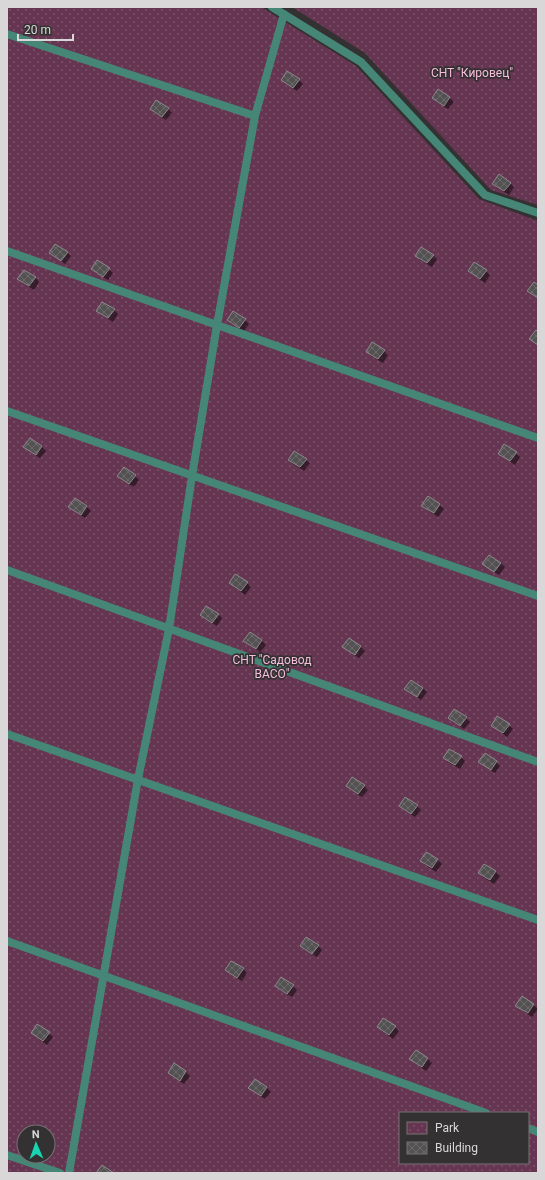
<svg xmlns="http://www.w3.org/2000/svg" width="545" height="1180" font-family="Roboto,sans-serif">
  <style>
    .park { fill: url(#park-dots); fill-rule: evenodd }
    .shadow { fill: #0007 }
    .building { fill: url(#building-cross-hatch); stroke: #8c898b }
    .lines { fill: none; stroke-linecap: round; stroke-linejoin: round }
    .service { stroke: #458676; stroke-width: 8 }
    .labels { text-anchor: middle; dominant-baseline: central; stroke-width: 3.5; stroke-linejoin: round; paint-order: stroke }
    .park-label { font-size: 12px; fill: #f7bddc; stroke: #343132 }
  </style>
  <defs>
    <pattern id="park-dots" width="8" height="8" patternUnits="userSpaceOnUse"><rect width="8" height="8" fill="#663551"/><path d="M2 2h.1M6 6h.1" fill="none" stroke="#7b5269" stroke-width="1.8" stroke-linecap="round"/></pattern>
    <pattern id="building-cross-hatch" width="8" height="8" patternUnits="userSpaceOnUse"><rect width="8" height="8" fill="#545153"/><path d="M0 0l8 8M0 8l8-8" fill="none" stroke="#6c696b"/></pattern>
  </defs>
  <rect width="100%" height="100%" fill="#343132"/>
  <path class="park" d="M7,7h254l95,59 123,133 59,22v952h-531zM400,1113h128v50h-128zM24,1132h24v24h-24z
    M292,7h246v198l-47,-15 -126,-137z"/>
  <path class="shadow" d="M282,80h17l4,4 -6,7 -11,-7z
    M438,90l12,8 4,4 -6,7 -11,-7 -4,-4z
    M151,109h17l4,4 -6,7 -11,-7z
    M510,183l4,4 -5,8 -12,-7 -4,-4z
    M67,252l4,4 -6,8 -11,-7 -4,-4z
    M433,255l4,4 -5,8 -12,-7 -4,-4z
    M92,269h17l4,4 -5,7 -12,-7z
    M24,271l12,7 3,4 -5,8 -11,-7 -4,-4z
    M469,271h17l4,4 -5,8 -12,-8z
    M103,303l11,7 4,4 -5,8 -12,-8 -4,-4z
    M228,320h17l4,4 -5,7 -12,-7z
    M373,344l11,7 4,4 -5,8 -12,-7 -4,-4z
    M30,439l12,8 4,4 -6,7 -11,-7 -4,-4z
    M505,446l11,7 4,4 -5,8 -12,-8 -4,-4z
    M289,460h17l4,3 -6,8 -11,-7z
    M124,468l11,8 4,4 -5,7 -12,-7 -4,-4z
    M428,498l12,7 4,4 -6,8 -12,-8 -4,-4z
    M75,499l12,8 4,4 -6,7 -11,-7 -4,-4z
    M501,563l4,4 -6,8 -11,-7 -4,-4z
    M230,583h17l4,4 -6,8 -11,-8z
    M218,614l4,4 -5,8 -12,-7 -4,-4z
    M250,633l12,8 4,4 -6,7 -11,-7 -4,-4z
    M344,647h17l4,4 -6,7 -11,-7z
    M411,681l12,7 4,4 -6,8 -11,-7 -4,-4z
    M449,718h17l4,4 -6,7 -11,-7z
    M492,725h17l4,4 -6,8 -11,-8z
    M450,750l11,7 4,4 -5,8 -12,-7 -4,-4z
    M480,762h16l4,4 -5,7 -11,-7z
    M347,786h17l4,4 -6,7 -11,-7z
    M400,806h17l4,4 -6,7 -11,-7z
    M426,853l12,7 4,4 -6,8 -11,-7 -4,-4z
    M484,865l12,7 4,4 -6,8 -11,-7 -4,-4z
    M301,946h17l4,4 -5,7 -12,-7z
    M232,962l11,7 4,4 -5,8 -12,-7 -4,-4z
    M282,979l11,7 4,4 -5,7 -12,-7 -4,-4z
    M522,998l12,7 4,4 -6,8 -12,-8 -4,-4z
    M378,1027h17l4,4 -6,8 -11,-8z
    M32,1033h17l4,4 -6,8 -11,-8z
    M416,1051l12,8 4,4 -6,8 -11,-8 -4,-4z
    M174,1065l12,7 4,4 -6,8 -11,-7 -4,-4z
    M255,1080l12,8 4,4 -6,7 -11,-7 -4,-4z"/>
  <path class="building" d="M287,71l13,8 -7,9 -12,-8z
    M438,89l12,8 -6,9 -12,-8z
    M156,100l13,8 -7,9 -12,-8z
    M499,174l12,9 -7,8 -12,-7z
    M55,244l13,8 -7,9 -12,-8z
    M421,247l13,8 -7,8 -12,-7z
    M97,260l13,8 -7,9 -12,-8z
    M474,262l13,8 -7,9 -12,-8z
    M24,270l12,7 -7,9 -12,-7z
    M534,282l4,3v13l-11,-7z
    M102,302l13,7 -7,9 -12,-7z
    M233,311l13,8 -7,9 -12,-8z
    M536,330l2,2v13l-9,-6z
    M372,342l13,8 -7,9 -12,-7z
    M30,438l12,8 -6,9 -13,-8z
    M504,444l13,8 -7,9 -12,-7z
    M294,451l13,8 -7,8 -12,-7z
    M124,467l12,8 -7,9 -12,-8z
    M428,496l12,8 -6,9 -13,-7z
    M75,498l12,8 -6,9 -13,-8z
    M489,555l12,8 -7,9 -12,-8z
    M235,574l13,8 -7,9 -12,-8z
    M206,606l13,8 -7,9 -12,-8z
    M250,632l12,8 -6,9 -13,-8z
    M349,638l12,8 -6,9 -13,-8z
    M411,680l12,8 -6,9 -13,-8z
    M454,709l13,8 -7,9 -12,-8z
    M497,716l13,8 -7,9 -12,-7z
    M449,749l13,7 -7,9 -12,-7z
    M485,753l12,8 -6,9 -13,-8z
    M352,777l13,8 -7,9 -12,-8z
    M405,797l13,8 -7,9 -12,-8z
    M426,852l12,7 -6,9 -12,-7z
    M484,864l12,7 -6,9 -12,-7z
    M306,937l13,8 -7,9 -12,-8z
    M231,961l13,7 -7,10 -12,-8z
    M281,977l13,8 -7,9 -12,-8z
    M522,996l12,8 -6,9 -13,-7z
    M383,1018l13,8 -7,9 -12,-8z
    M37,1024l13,8 -7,9 -12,-8z
    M416,1050l12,8 -6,9 -13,-8z
    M174,1063l12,8 -6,10 -12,-8z
    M255,1079l12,8 -6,9 -13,-8z
    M102,1165l12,8h-18z"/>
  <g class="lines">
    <path class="service" d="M272,7l89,55 124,133 53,18
      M7,34l248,82
      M7,251l531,187
      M7,411l531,185
      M7,570l531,192
      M7,734l531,186
      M7,941l479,172
      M528,1128l10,4
      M7,1155l53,18
      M69,1173l69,-394 31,-150 23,-153 25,-151 38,-209 29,-102"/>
  </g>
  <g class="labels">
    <g class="park-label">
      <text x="472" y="73">СНТ "Кировец"</text>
      <text x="272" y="660">СНТ "Садовод<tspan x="272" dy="14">ВАСО"</tspan></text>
    </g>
  </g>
  <rect width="545" height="1180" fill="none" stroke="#d9d7d8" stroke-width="16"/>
  <rect x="399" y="1112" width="130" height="52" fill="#343132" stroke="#767374"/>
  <rect x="407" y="1122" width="20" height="12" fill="url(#park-dots)" stroke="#767374"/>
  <text x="435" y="1132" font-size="12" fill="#d9d7d8">Park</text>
  <rect x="407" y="1142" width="20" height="12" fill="url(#building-cross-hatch)" stroke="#767374"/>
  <text x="435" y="1152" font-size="12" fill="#d9d7d8">Building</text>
  <g transform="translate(36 1144) rotate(358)"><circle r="19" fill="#343132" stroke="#767374"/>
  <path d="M0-3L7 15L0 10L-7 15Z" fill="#17d5b2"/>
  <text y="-6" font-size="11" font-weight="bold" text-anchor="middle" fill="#d9d7d8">N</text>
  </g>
  <path d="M18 34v6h55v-6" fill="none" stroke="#d9d7d8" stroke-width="2"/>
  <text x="24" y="34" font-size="12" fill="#d9d7d8" stroke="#343132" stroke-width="3" paint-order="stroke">20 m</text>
</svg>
